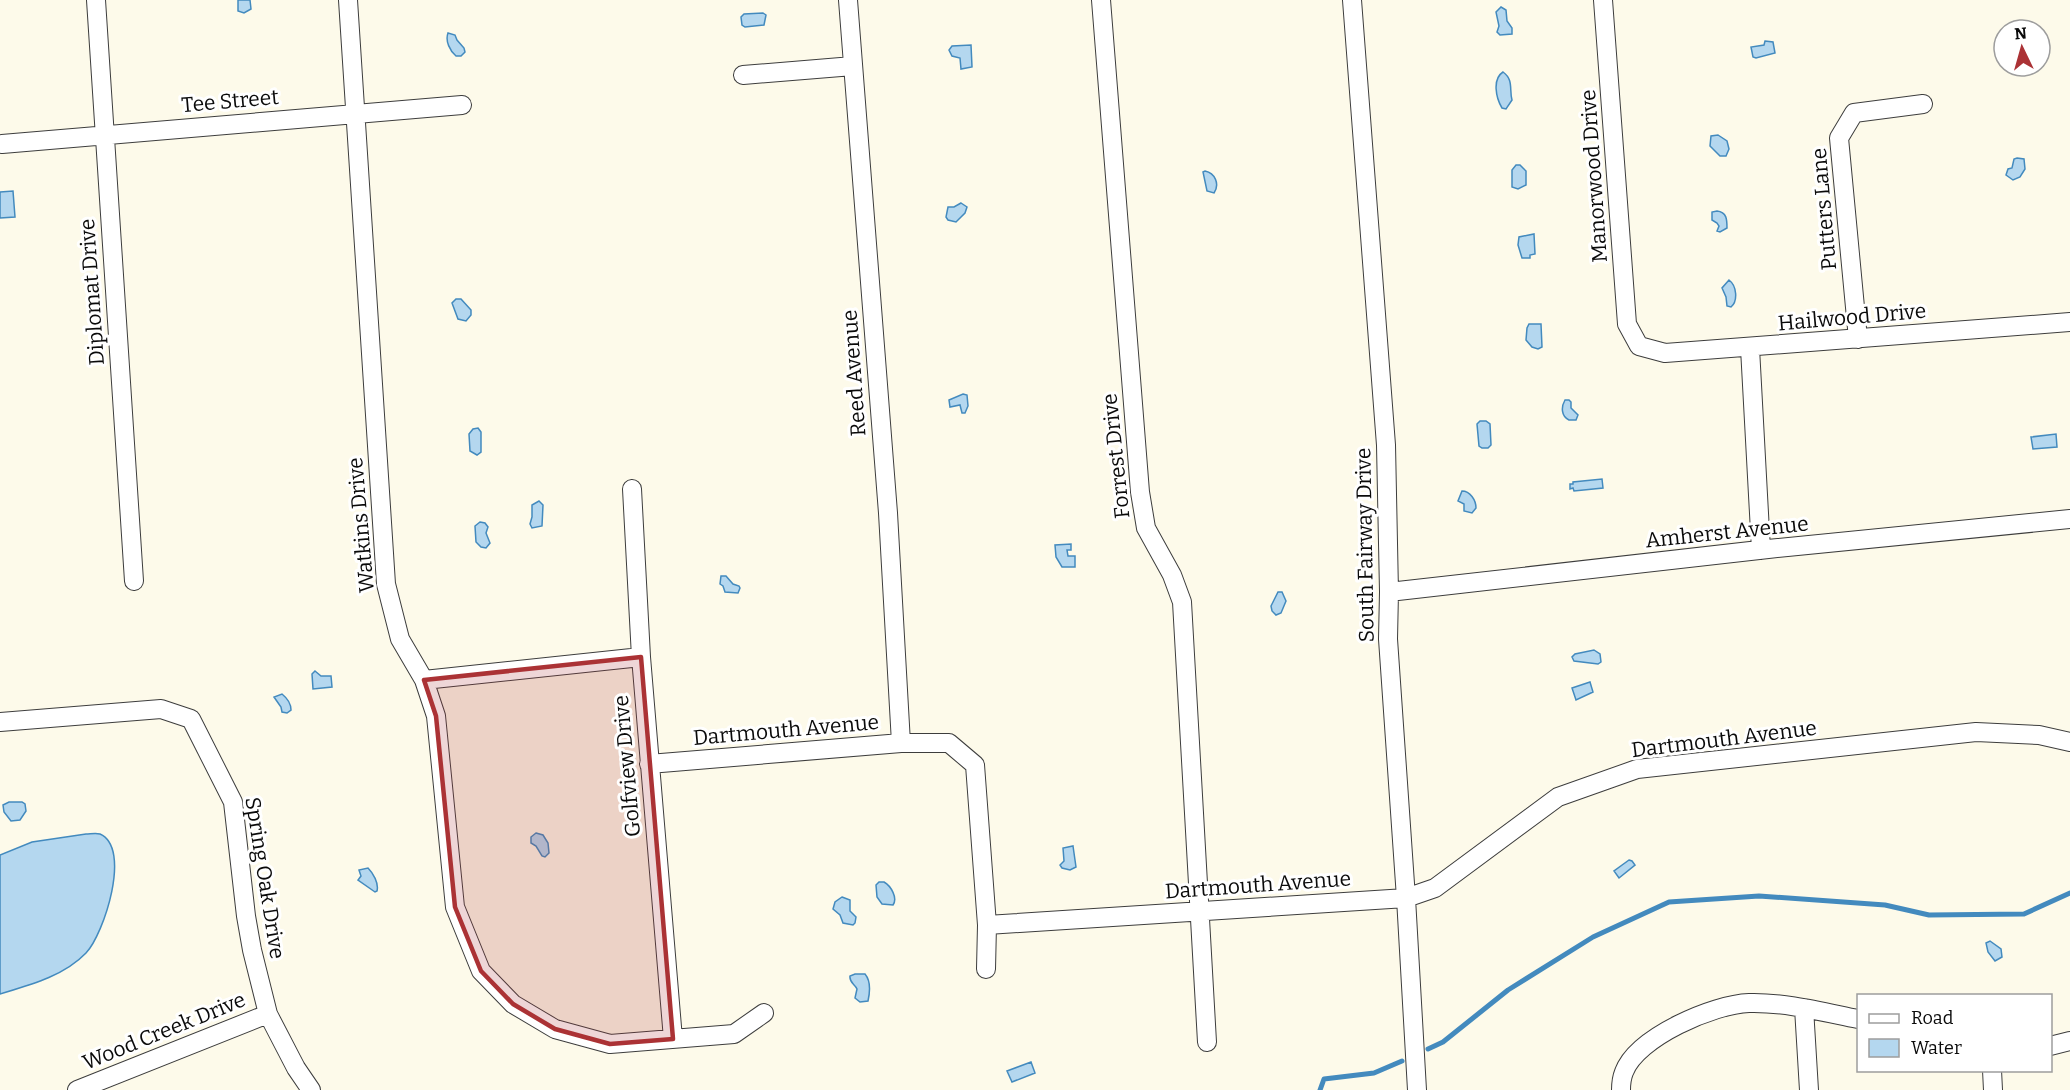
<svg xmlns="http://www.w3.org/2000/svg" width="2070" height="1090" font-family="Bitter,serif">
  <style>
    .water { fill: #b4d7ef; stroke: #438abe; stroke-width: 1.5 }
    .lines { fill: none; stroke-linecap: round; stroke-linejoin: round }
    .stream { stroke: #438abe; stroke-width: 5 }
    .minor-casing { stroke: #3d3d3d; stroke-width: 20 }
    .minor { stroke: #fff; stroke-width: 18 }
    .marked { fill: #ab3235; fill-opacity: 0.2; stroke: #ab3235; stroke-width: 4.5; stroke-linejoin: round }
    .labels { text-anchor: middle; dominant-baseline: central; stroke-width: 6; stroke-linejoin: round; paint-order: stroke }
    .street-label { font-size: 21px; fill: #0a0a0a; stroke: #fff }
  </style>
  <rect width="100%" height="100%" fill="#fdfaea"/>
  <path class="water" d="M238,0h12l1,9 -7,4 -6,-2z
    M1501,7l5,3 1,11 5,7v6l-12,1 -3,-3 2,-6 -3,-14z
    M763,13l3,2 -2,10 -19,2 -3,-2 -1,-8 3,-3z
    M448,33l7,2 2,5 7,8 1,4 -4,4h-5c-6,-5 -11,-15 -8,-23z
    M1765,41l8,1 2,11 -19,5 -3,-1 -2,-10 13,-2z
    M971,45l1,22 -11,2 -1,-11 -8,-2 -3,-6 3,-4z
    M1503,72c11,8 6,17 9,28l-6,9 -4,-1c-6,-10 -10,-29 1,-36z
    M1718,135l9,6 2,8 -3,7h-6l-10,-10 1,-10z
    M2017,158l7,1 1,10 -5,8 -7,3 -7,-5 2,-6 4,-1 2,-9z
    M1516,165h4l6,6v14l-8,4 -6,-2v-17z
    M1205,171c10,2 15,13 9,22l-7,-2 -4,-19z
    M13,191l2,26 -15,1v-26z
    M961,203l6,4 -2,6 -9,9 -8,-2 -2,-3 2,-10h6z
    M1717,211c10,1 10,9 10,17l-7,4 -3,-1 2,-5 -2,-3 -5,-3v-8z
    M1534,234l1,20 -5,1v3h-8l-4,-13 1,-8z
    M1729,280c8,6 9,21 2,27l-4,-1 -1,-9 -4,-9z
    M456,299h5l10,11v5l-5,6 -8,-2 -6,-16z
    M1529,324h12l1,23 -4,2 -6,-2 -6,-7 1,-12z
    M963,394l4,1 1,11 -3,7h-3l-2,-8 -10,2 -1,-7z
    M1565,400h4l2,2v6l7,7 -2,5h-7c-8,-4 -8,-13 -4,-20z
    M1480,421h6l4,3 1,21 -3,3h-6l-3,-2 -2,-22z
    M478,428l3,4v20l-4,3 -7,-4 -1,-17 4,-5z
    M2056,434l1,13 -24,2 -2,-12z
    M1602,479l1,9 -29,3 -1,-3 -3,1v-5h3v-2z
    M1462,491c8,0 14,9 14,17l-4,5 -8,-2v-7l-6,-3z
    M539,501l4,4 -1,21 -10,2 -2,-4 2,-7v-12z
    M480,522l5,1 3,4 -2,6 4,10 -4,5 -5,-1 -5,-5 -1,-16z
    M1071,544v6h-4l1,6h7v11h-13l-6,-10 -1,-12z
    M721,576h5l7,8 6,2 1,2 -2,5 -13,-1 -2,-6 -3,-2z
    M1278,592h4l4,9 -5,12 -5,2 -4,-4 -1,-5z
    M1594,650l6,4 1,8 -3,2 -24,-3 -2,-4 3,-3z
    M315,671l6,5h10l1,11 -19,2 -1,-15z
    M1590,682l3,10 -17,8 -4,-12z
    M282,694c5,4 9,9 9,16l-4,3 -5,-1 -1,-5 -7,-10z
    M9,802h13l3,2 1,7 -6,9 -9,1 -7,-9 -1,-7z
    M536,833l7,2 5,8 1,10 -4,4 -3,-1 -6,-10 -5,-3v-6z
    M86,834c4,0 10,-1 14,0 32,14 4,100 -14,119 -22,23 -56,32 -86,41v-139l32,-13z
    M1073,846l3,21 -6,3 -8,-2 -2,-3 4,-4 -1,-13z
    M1629,860l3,1 3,4 -16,13 -5,-7z
    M368,868c5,5 11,15 9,23l-2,1 -17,-12 3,-4 -2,-6z
    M879,882h5c7,4 14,16 9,23l-11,-1 -5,-7 -1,-12z
    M842,897l8,3v11l6,6 -1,6 -2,2 -10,-2 -3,-8 -7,-6 2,-7z
    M1990,941l11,8 1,8 -7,4 -7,-9 -2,-9z
    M855,974h10c6,7 5,18 3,27l-8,1 -5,-4 2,-9c-2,-5 -8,-6 -7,-13z
    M1031,1062l4,11 -23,9 -5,-11z"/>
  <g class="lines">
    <path class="stream" d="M1428,1049l15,-7 65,-52 85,-53 76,-35 90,-6 126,9 44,10 95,-1 46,-21
      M1320,1090l4,-11 50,-6 28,-12"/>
    <g class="minor-casing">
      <path id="minor" d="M96,0l38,581
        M348,0l38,584 14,55 24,41 12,36 19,191 26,64 32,33 42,25 55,15 124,-10 30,-21
        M848,0l40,513 13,230
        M1101,0l39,492 6,36 26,47 10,27 25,440
        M1352,0l34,445 3,147 -1,47 18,259 11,192
        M1603,0l24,324 12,22 26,7 405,-31
        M743,75l110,-9
        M2,144l460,-39
        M1858,339l-19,-201 15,-25 69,-9
        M1750,348l11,202
        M632,489l9,168 32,382
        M1389,592l379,-43 302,-30
        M424,680l217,-23
        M0,722l161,-13 30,10 42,83 13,114 6,34 16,64 28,54 15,22
        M649,764l252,-21h48l26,22 12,160 -1,44
        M987,925l419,-27 29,-10 123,-91 79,-28 339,-37 63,3 31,7
        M1804,1008l5,82
        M2050,1046l20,-5
        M1992,1070l1,20
        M77,1090l191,-76
        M1621,1090c0,-6 1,-13 3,-18 13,-35 90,-68 125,-69 36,-1 74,9 109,16"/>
    </g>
    <use href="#minor" class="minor"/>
  </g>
  <path class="marked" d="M641,657l32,382 -63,5 -55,-15 -42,-25 -32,-33 -26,-64 -19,-191 -12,-36z"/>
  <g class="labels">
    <g class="street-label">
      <text transform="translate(230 101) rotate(-5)">Tee Street</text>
      <text transform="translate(1594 176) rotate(-94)">Manorwood Drive</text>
      <text transform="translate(1824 209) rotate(-95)">Putters Lane</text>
      <text transform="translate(92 292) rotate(-94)">Diplomat Drive</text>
      <text transform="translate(1852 317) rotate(-5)">Hailwood Drive</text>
      <text transform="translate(854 373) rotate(-94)">Reed Avenue</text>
      <text transform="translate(1116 456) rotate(-96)">Forrest Drive</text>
      <text transform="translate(361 525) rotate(-95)">Watkins Drive</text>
      <text transform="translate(1727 532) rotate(-6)">Amherst Avenue</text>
      <text transform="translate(1365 545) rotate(-91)">South Fairway Drive</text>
      <text transform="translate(786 730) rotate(-5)">Dartmouth Avenue</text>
      <text transform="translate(1724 739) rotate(-7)">Dartmouth Avenue</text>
      <text transform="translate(627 766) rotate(-95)">Golfview Drive</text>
      <text transform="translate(265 878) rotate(81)">Spring Oak Drive</text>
      <text transform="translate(1258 885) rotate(-4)">Dartmouth Avenue</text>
      <text transform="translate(164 1031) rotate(-22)">Wood Creek Drive</text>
    </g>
  </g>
  <rect x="1857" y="994" width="195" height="78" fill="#ffffff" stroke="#9d9d9d" stroke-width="1.5"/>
  <rect x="1869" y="1014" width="30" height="9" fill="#ffffff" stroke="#9d9d9d" stroke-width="1.5"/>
  <text x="1911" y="1024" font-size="18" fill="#0a0a0a">Road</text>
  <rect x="1869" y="1039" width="30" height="18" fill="#b4d7ef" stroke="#9d9d9d" stroke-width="1.5"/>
  <text x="1911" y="1054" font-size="18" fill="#0a0a0a">Water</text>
  <g transform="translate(2022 48) rotate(355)"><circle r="28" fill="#ffffff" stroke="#9d9d9d" stroke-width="1.5"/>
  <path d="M0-4.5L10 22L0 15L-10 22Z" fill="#ab3235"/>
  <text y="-9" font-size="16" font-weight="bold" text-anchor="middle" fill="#0a0a0a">N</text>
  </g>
</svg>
